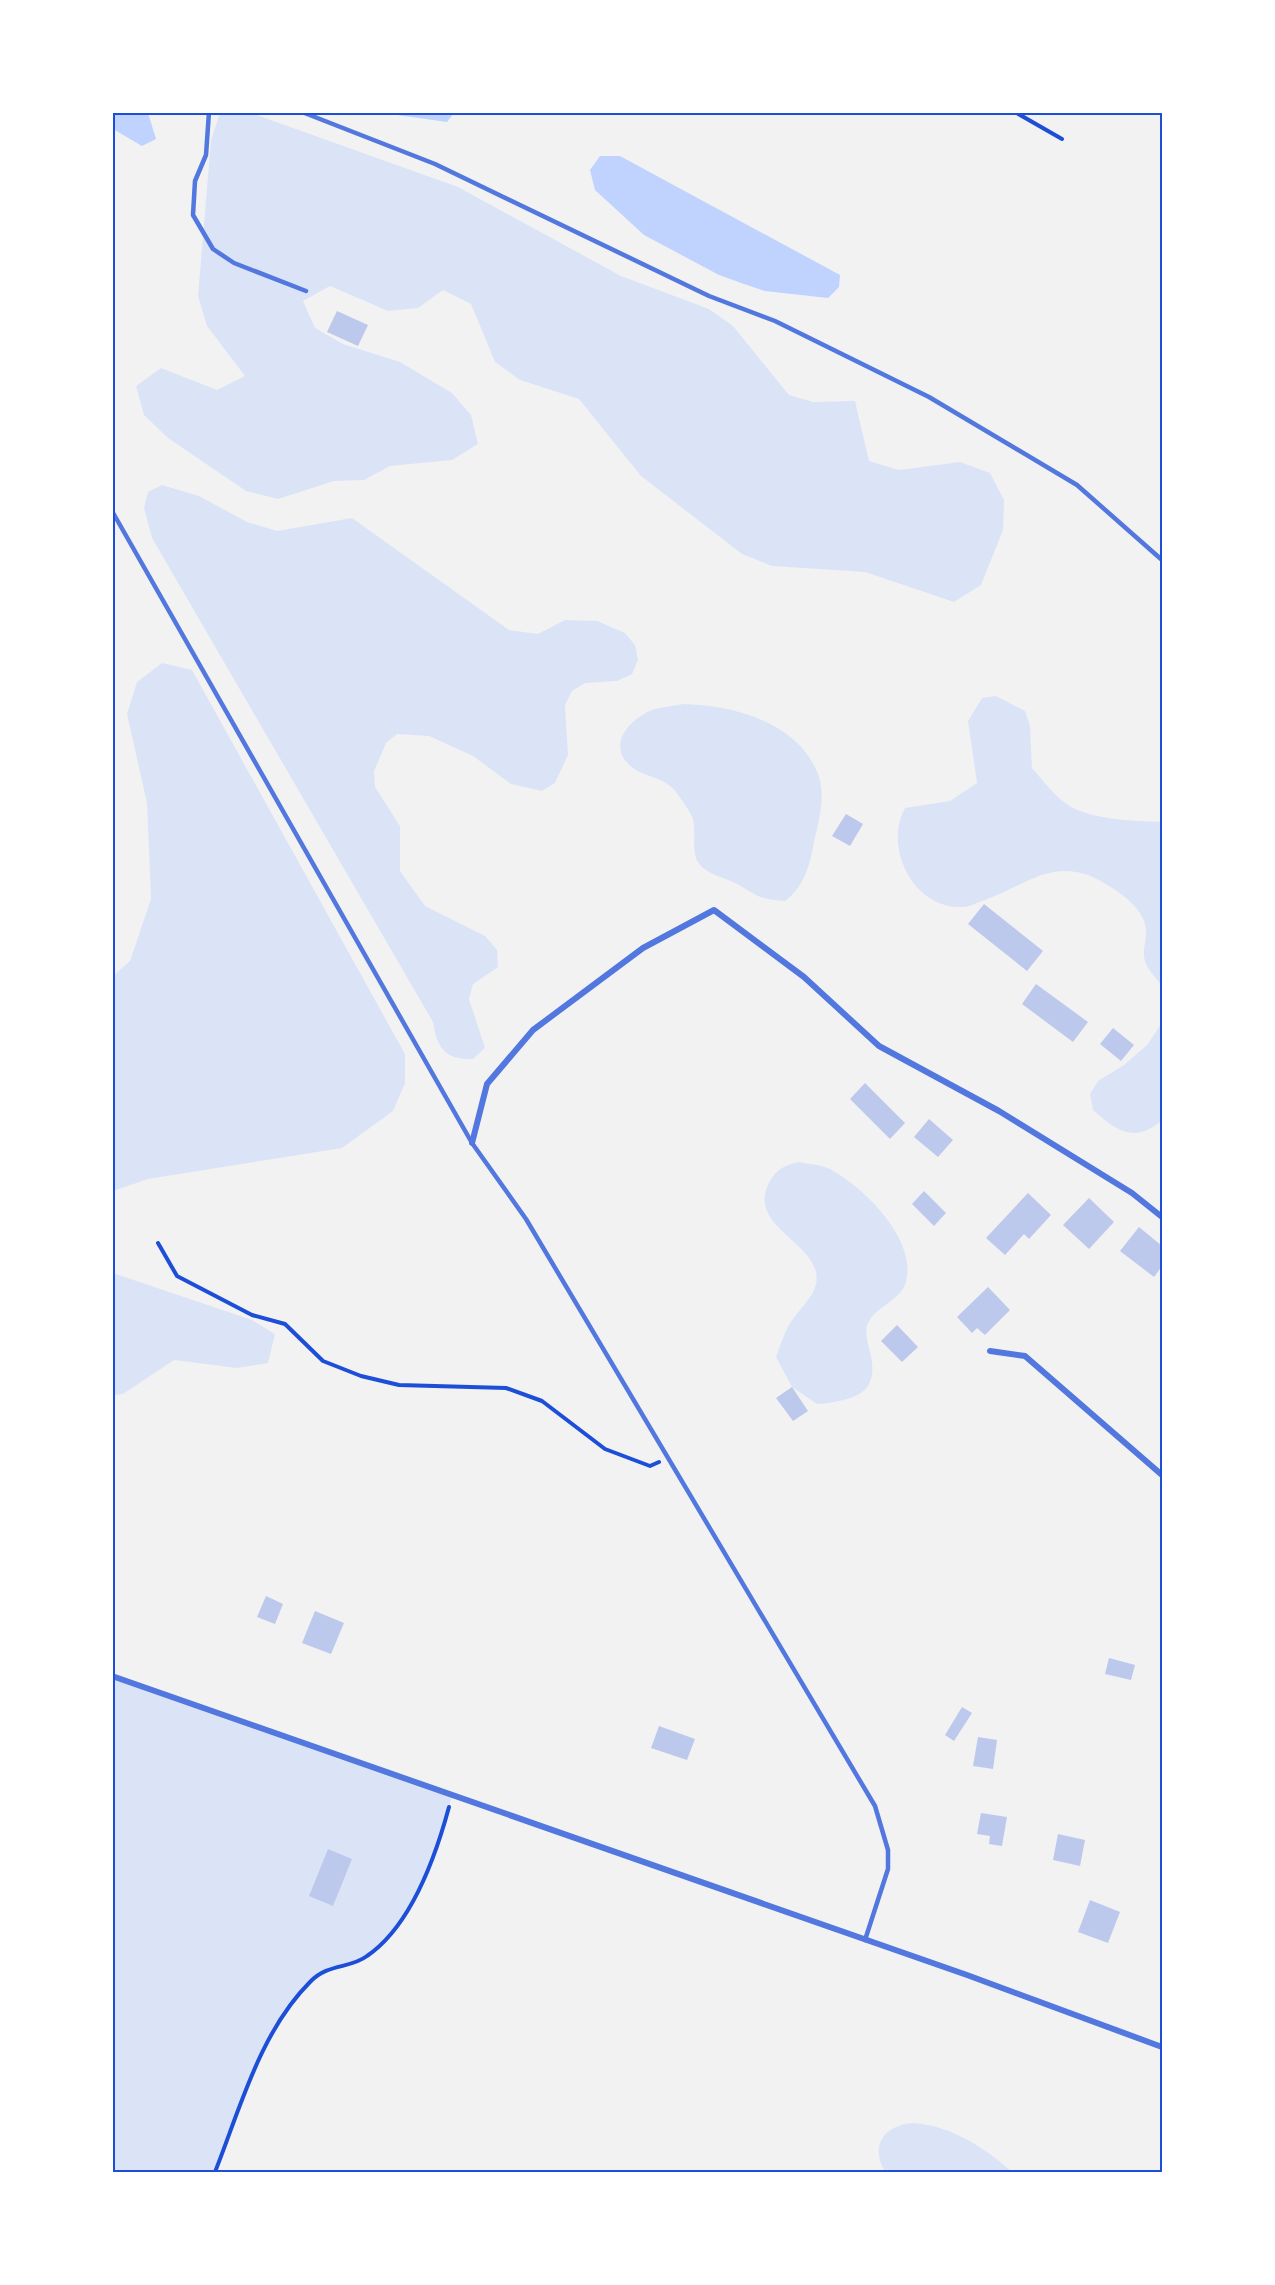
<svg xmlns="http://www.w3.org/2000/svg" width="1275" height="2285" font-family="'Noto Sans',sans-serif">
  <style>
    .green { fill: #dbe4f7 }
    .water { fill: #bfd3fe }
    .building { fill: #bdc9ec }
    .lines { fill: none; stroke-linecap: round; stroke-linejoin: round }
    .path { stroke: #1d4ed8; stroke-width: 4 }
    .service { stroke: #5277de; stroke-width: 4.5 }
    .minor { stroke: #5277de; stroke-width: 6 }
    .neatline { fill: none; stroke: #1d4ed8; stroke-width: 2 }
  </style>
  <rect width="100%" height="100%" fill="#f2f2f2"/>
  <path class="green" d="M220,113h31l207,74 163,89 88,33 24,17 56,69 24,7 42,-1 14,60 30,9 61,-8 30,11 14,27 -1,30 -22,55 -27,17 -89,-30 -93,-6 -30,-12 -101,-78 -62,-77 -59,-19 -25,-18 -24,-58 -28,-14 -25,18 -30,3 -58,-25 -27,15 12,27 28,16 57,18 52,31 19,22 7,29 -26,16 -62,6 -26,14 -30,1 -56,18 -32,-8 -78,-53 -24,-23 -8,-29 25,-18 56,22 28,-14 -38,-50 -9,-30 13,-156z
    M162,485l37,11 48,26 30,9 75,-13 157,112 29,4 27,-14 32,1 28,12 10,12 3,15 -6,14 -15,7 -32,2 -13,8 -7,14 3,50 -13,28 -13,8 -31,-7 -38,-28 -44,-20 -32,-2 -11,9 -12,28 1,16 25,39v45l25,35 60,30 12,14 1,17 -25,17 -4,15 16,49 -12,11c-28,1 -36,-11 -40,-37l-281,-484 -8,-30 4,-16z
    M162,663l30,7 213,384v29l-12,28 -51,37 -194,31 -35,12v-215l17,-15 21,-62 -4,-96 -20,-89 10,-32z
    M996,696l29,15 5,15 2,42c10,11 20,25 32,34 22,18 71,19 98,20v164c-5,-7 -12,-14 -16,-22 -5,-12 0,-20 0,-31 1,-23 -25,-40 -42,-50 -48,-29 -77,2 -119,17 -7,2 -15,7 -22,7 -49,3 -80,-59 -58,-99l45,-7 27,-18 -9,-62 14,-23z
    M683,704c50,1 115,18 135,70 8,22 1,46 -4,68 -4,23 -10,45 -29,59 -30,-2 -27,-6 -50,-18 -11,-6 -23,-7 -33,-16 -13,-11 -5,-33 -9,-48 -3,-8 -12,-20 -17,-27 -12,-15 -29,-14 -43,-24 -28,-21 -5,-48 19,-58 9,-3 22,-4 31,-6z
    M1162,1023v97c-27,24 -46,11 -69,-10l-3,-16 8,-13 26,-16 23,-20z
    M799,1162c10,2 23,3 31,7 35,19 90,73 75,116 -6,15 -28,22 -36,36 -5,8 -2,18 0,27 13,45 -12,52 -52,56l-25,-17 -16,-30c4,-10 7,-21 12,-30 9,-18 33,-33 28,-55 -8,-32 -66,-48 -48,-87 7,-15 16,-20 31,-23z
    M113,1273l139,47 23,14 -7,29 -31,5 -63,-8 -51,34 -10,1z
    M113,1676l339,120c-15,56 -36,123 -84,160 -17,12 -40,8 -58,25 -47,45 -71,132 -95,191h-102z
    M912,2123c38,2 72,24 100,49h-127c-15,-26 -2,-46 27,-49z"/>
  <path class="water" d="M112,113h36l8,26 -14,7 -29,-17z
    M383,113h71l-7,9z
    M600,156h20l220,119 -1,12 -11,11 -63,-7 -21,-7 -25,-9 -75,-40 -49,-45 -5,-20z"/>
  <path class="building" d="M337,311l31,14 -10,21 -31,-14z
    M846,814l17,10 -13,22 -18,-10z
    M984,904l59,47 -16,20 -59,-47z
    M1036,984l52,38 -15,20 -51,-38z
    M1113,1028l21,17 -13,16 -21,-17z
    M865,1083l40,40 -15,16 -40,-40z
    M929,1119l24,21 -15,17 -24,-20z
    M924,1191l22,22 -12,13 -22,-22z
    M1028,1193l23,22 -22,24 -5,-5 -19,21 -19,-17z
    M1089,1198l25,24 -25,27 -26,-24z
    M1139,1227l23,19v20l-8,11 -34,-26z
    M988,1287l22,23 -25,25 -8,-7 -5,5 -15,-16z
    M897,1325l21,22 -16,15 -21,-21z
    M792,1387l16,24 -15,10 -17,-23z
    M266,1596l17,8 -8,20 -18,-7z
    M315,1611l29,12 -13,31 -29,-11z
    M1109,1658l26,7 -4,15 -26,-6z
    M962,1707l10,6 -18,28 -9,-6z
    M659,1726l36,13 -8,21 -36,-12z
    M978,1737l19,3 -4,29 -20,-3z
    M981,1813l26,4 -5,29 -13,-2 1,-8 -13,-2z
    M1058,1834l27,6 -5,26 -27,-6z
    M328,1849l24,10 -19,47 -24,-10z
    M1090,1900l30,12 -12,31 -30,-11z"/>
  <g class="lines">
    <path class="path" d="M1015,112l47,27
      M158,1243l19,33 75,39 33,9 38,37 38,15 38,9 107,3 36,13 63,48 45,17 9,-4
      M215,2172c25,-63 45,-140 95,-190 18,-19 40,-13 57,-26 44,-30 69,-101 82,-149"/>
    <path class="service" d="M209,112l-3,43 -11,26 -2,34 20,34 21,14 72,28
      M302,112l133,52 274,132 66,25 154,76 148,88 85,75
      M112,511l360,632 54,76 349,587 13,44v19l-23,71"/>
    <path class="minor" d="M472,1143l15,-59 46,-54 110,-82 71,-38 90,67 75,69 120,65 133,82 30,24
      M990,1351l35,5 137,119
      M112,1676l855,299 195,72"/>
  </g>
  <rect width="1275" height="2285" fill="none" stroke="#ffffff" stroke-width="228"/>
  <rect x="114" y="114" width="1047" height="2057" class="neatline"/>
</svg>
